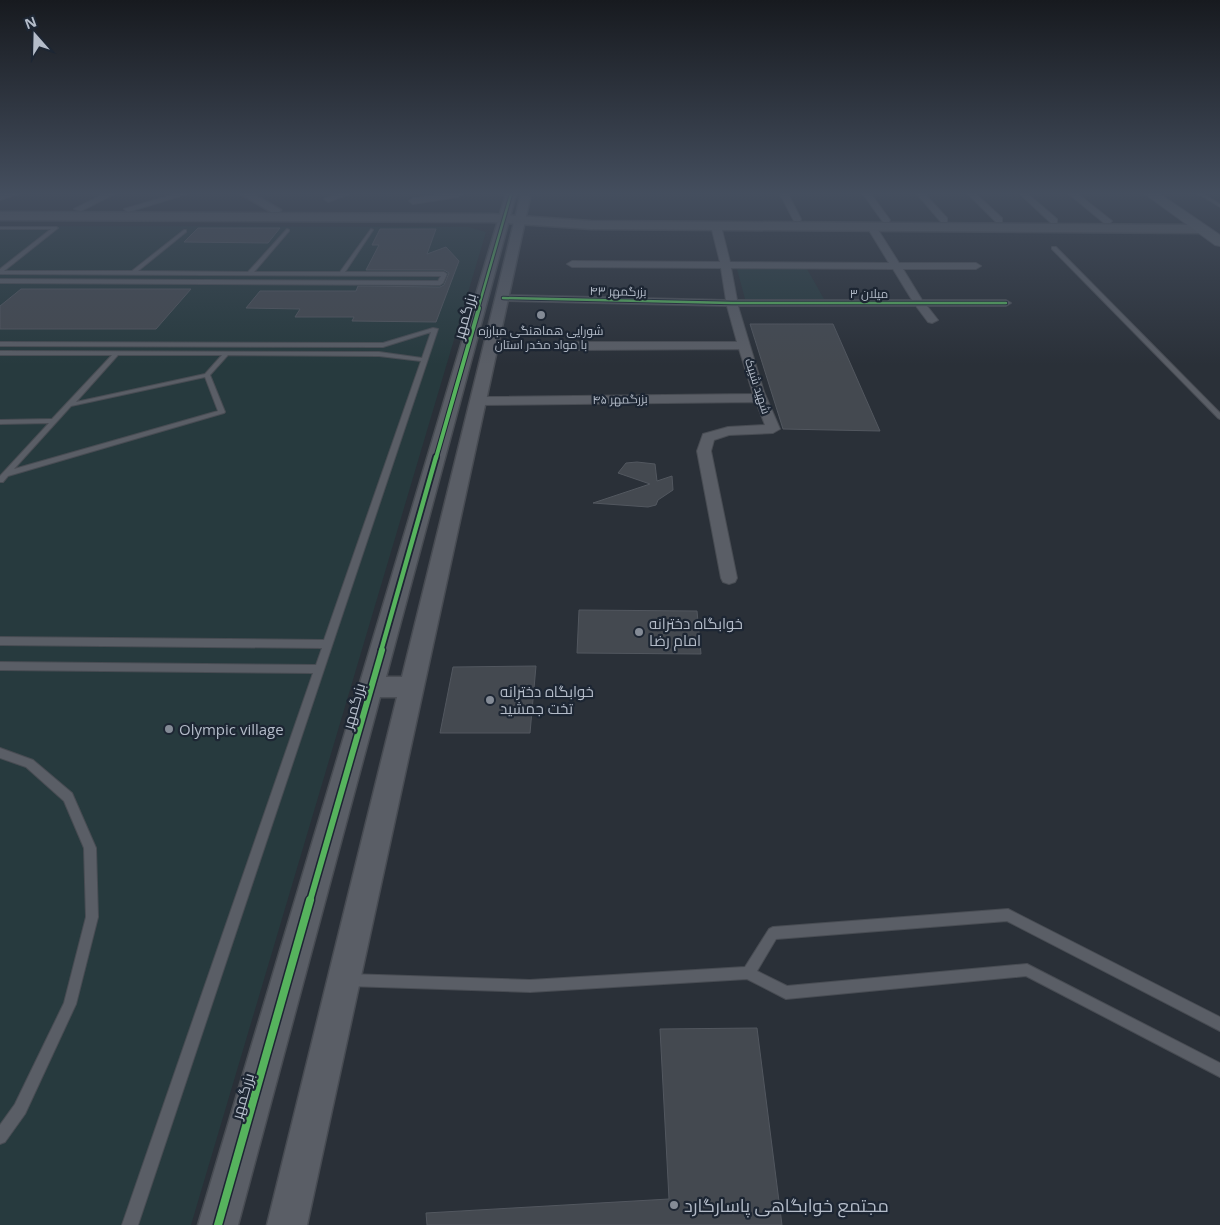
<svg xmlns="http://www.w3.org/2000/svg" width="1220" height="1225" font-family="'Open Sans',Cairo,sans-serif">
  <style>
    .green { fill: #273a3e }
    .building { fill: #444950; stroke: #52575f }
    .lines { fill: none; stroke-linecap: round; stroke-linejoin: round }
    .service-casing { stroke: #484c53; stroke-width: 2 }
    .minor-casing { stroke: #484c53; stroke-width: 2 }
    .tertiary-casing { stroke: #484c53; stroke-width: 3 }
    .secondary-casing { stroke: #484c53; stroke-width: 3 }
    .primary-casing { stroke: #484c55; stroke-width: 2 }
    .service { fill: #5a5e66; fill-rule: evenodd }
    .minor { fill: #5a5e66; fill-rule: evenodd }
    .tertiary { fill: #5a5e66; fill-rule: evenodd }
    .secondary { fill: #595d64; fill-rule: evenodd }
    .primary { fill: #5c6168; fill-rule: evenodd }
    .cycleway-far4-casing { stroke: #1d2633; stroke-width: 4.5 }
    .cycleway-far3-casing { stroke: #1d2633; stroke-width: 6 }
    .cycleway-far2-casing { stroke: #1d2633; stroke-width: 8 }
    .cycleway-far1-casing { stroke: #1d2633; stroke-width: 9 }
    .cycleway-casing { stroke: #1d2633; stroke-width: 11 }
    .cycleway-far4 { stroke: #56b35d; stroke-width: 2.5 }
    .cycleway-far3 { stroke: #56b35d; stroke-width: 4 }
    .cycleway-far2 { stroke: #56b35d; stroke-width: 4.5 }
    .cycleway-far1 { stroke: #56b35d; stroke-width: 6 }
    .cycleway { stroke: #56b35d; stroke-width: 8 }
    .poi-dot { fill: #848b96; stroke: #1d2633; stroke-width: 2 }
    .labels { text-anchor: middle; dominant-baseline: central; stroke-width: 4.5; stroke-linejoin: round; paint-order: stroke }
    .far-street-label { font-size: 12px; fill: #b4bcc9; stroke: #1d2633 }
    .far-poi-label { font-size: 12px; fill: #b4bcc9; stroke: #1d2633 }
    .street-label { font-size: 15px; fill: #b4bcc9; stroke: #1d2633 }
    .poi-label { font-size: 15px; fill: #b4bcc9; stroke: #1d2633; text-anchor: start }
    .near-poi-label { font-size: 18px; fill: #b4bcc9; stroke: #1d2633; text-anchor: start }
  </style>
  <rect width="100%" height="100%" fill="#2a3038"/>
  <path class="green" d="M0,226l468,1 18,5 -295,993h-191z
    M737,269h70l17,30h-79z"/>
  <path class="building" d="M198,228h82l-12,15 -84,-1z
    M380,229h56l-9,25 19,-7 13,14 -23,61 -84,-1 2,-4h-59l5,-8 -54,-1 14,-17h96l2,-5 82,1 4,-2 5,-12 -5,-3h-78l13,-25h-7z
    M21,289h170l-35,40h-156v-23z
    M750,324h83l47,107 -97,-2z
    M637,462l18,2 2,17 15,-5 1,14 -15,10 -2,5 -8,2 -55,-4 57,-19 -32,-11 8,-10z
    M579,610l118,1 4,43 -124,-1z
    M536,666l-6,67h-90l13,-66z
    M757,1028l25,197h-355l-1,-12 243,-14 -9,-170z"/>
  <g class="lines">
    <g class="service-casing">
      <path id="service" d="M1199,194h4l17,10v3z
        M0,227h56l2,1 -54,43h128l52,-41h2v2l-48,39 110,1 39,-43 2,1v1l-35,41h86l31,-43 2,1 -28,42h99l3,2 -4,9 -3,2 -440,-2v-4l438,2 3,-5 -441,-2v-5l51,-40h-51z
        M1052,247h4l164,166v6l-2,-1 -166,-169z
        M433,328l5,1 -300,896h-16l191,-552 -313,-3v-8l316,3 6,-17 -322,-3v-8l324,3 97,-279 -42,-5 -151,-1 -18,20 15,37 -1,1 -216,63 -5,6h-3v-6l49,-53 -49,1v-4l52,-1 60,-64h-112v-4l379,1 43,6 9,-26 -48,15 -383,-1v-4l383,1zM118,355h104l-17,19 -129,28zM205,377l13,34 -204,58 57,-63z
        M0,748l33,12 39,33 24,55 2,69 -22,87 -51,110 -20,28 -5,2v-19l15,-21 49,-101 22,-86 -2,-69 -20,-47 -38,-34 -26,-9z
        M1008,909l212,108v14l-213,-110 -231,18 -19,32 30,15 240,-22 193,99v14l-194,-101 -240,23 -39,-20 -217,13 -182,-6 -5,-1 -1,-5 1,-5 5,-1 182,6 215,-13 24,-38 4,-2z"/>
    </g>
    <g class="minor-casing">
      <path id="minor" d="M0,194h18l-18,6z
        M104,194h10l-33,17 -7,-2z
        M175,194h12l-59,18 -4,-3z
        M337,194h12l-21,8 -4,-3z
        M445,194h17l-4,3 -45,7 -4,-3 4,-3z
        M780,194h8l13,25 -1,2h-6z
        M863,194h8l19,26 -1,2h-6z
        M917,194h8l22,24v4h-6z
        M968,194h8l26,24v4h-6z
        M1020,194h8l29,25v4h-6z
        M1069,194h9l34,27 -2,2h-6z
        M716,223l5,3 9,36 159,1 -22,-36 2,-2h6l24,38h77l5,3 -5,3h-73l19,31h84l5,3 -5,3h-79l11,14 -6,3 -4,-1 -12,-16h-178l26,86 16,37 -7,4 -44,2 -15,5 -3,11 26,127 -2,4 -6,2 -6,-2 -2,-4 -24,-127 6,-17 25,-7 37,-2 -9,-23 -277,3 -6,-4 6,-4 274,-3 -14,-45 -166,1 -6,-4 6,-4h164l-10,-36 -224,-5 -5,-3 5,-3 223,5 -5,-32 -149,-1 -5,-3 5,-3 148,1 -9,-36zM731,268l162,1 19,31h-175z"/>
    </g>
    <g class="tertiary-casing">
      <path id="tertiary" d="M241,194h12l28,16 -2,2h-8z
        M506,194h10l-130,483h16l118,-479 1,-2h8l1,2 -223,1027h-40l130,-528h-17l-142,528h-40z"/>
    </g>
    <g class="secondary-casing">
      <path id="secondary" d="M0,212l491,2 100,7 610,4 7,4 -7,4 -610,-4 -100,-7 -491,-2z"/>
    </g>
    <g class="primary-casing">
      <path id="primary" d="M1145,194h15l60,41v11l-5,-1z"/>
    </g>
    <use href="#service" class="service"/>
    <use href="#minor" class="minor"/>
    <use href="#tertiary" class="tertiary"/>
    <use href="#secondary" class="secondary"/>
    <use href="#primary" class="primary"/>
    <g class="cycleway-far4-casing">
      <path id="cycleway-far4" d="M503,298l229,5h274
        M478,309l33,-115"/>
    </g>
    <g class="cycleway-far3-casing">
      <path id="cycleway-far3" d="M436,458l43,-150"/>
    </g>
    <g class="cycleway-far2-casing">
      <path id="cycleway-far2" d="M381,651l55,-194"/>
    </g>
    <g class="cycleway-far1-casing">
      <path id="cycleway-far1" d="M310,901l72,-251"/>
    </g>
    <g class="cycleway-casing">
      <path id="cycleway" d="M218,1225l92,-325"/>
    </g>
    <use href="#cycleway-far4" class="cycleway-far4"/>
    <use href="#cycleway-far3" class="cycleway-far3"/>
    <use href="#cycleway-far2" class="cycleway-far2"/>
    <use href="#cycleway-far1" class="cycleway-far1"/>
    <use href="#cycleway" class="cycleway"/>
  </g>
  <linearGradient id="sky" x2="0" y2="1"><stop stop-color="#171a1f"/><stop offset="0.53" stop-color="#444e5e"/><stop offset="1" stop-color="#444e5e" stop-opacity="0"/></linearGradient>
  <rect width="1220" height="365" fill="url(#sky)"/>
  <g class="poi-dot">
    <circle cx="541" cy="315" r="5"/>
    <circle cx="639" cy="632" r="5"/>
    <circle cx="490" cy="700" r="5"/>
    <circle cx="169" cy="729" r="5"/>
    <circle cx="674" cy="1205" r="5"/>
  </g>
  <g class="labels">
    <g class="far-street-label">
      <text transform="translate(618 291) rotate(1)">بزرگمهر ۴۳</text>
      <text x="869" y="293">میلان ۳</text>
      <text transform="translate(758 386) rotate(72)">شهید شیبک</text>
      <text transform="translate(620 399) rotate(-1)">بزرگمهر ۴۵</text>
    </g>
    <g class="far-poi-label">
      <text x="541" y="330">شورایی هماهنگی مبارزه<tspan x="541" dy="14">با مواد مخدر استان</tspan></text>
    </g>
    <g class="street-label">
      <text transform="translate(464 316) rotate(-74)">بزرگمهر</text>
      <text transform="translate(353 706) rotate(-74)">بزرگمهر</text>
      <text transform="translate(242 1096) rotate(-74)">بزرگمهر</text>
    </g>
    <g class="poi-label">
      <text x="649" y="623">خوابگاه دخترانه<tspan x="649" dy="17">امام رضا</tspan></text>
      <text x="500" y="691">خوابگاه دخترانه<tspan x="500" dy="17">تخت جمشید</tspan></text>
      <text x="179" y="729">Olympic village</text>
    </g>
    <g class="near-poi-label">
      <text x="684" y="1205">مجتمع خوابگاهی پاسارگارد</text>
    </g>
  </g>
  <g transform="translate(35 35) rotate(340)" stroke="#1d2633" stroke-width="4" paint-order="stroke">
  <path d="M0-4L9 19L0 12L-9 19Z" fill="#b4bcc9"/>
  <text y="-8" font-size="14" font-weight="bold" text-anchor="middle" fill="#b4bcc9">N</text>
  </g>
</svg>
